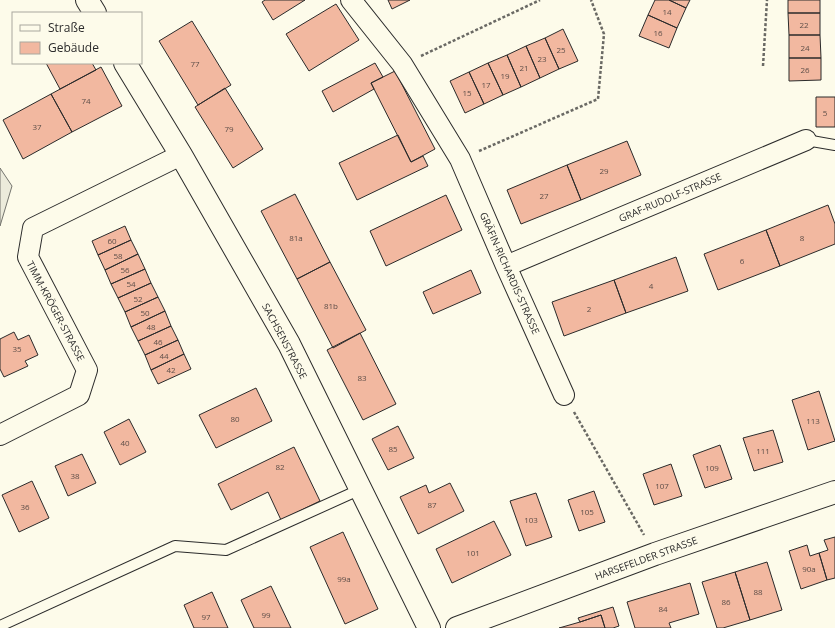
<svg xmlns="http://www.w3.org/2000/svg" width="835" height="628" font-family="'Open Sans',sans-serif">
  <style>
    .park { fill: #ecebdb; stroke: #74746e }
    .building { fill: #f2b8a0; stroke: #2b2b2b }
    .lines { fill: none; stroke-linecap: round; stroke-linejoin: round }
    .service-casing { stroke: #2b2b2b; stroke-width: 12 }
    .minor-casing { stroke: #2b2b2b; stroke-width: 22 }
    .tertiary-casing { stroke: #2b2b2b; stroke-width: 24 }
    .secondary-casing { stroke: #2b2b2b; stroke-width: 24 }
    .path { stroke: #6a6964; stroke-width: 2.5; stroke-dasharray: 3 2; stroke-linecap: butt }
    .service { stroke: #fdfbea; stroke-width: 10 }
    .minor { stroke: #fdfbea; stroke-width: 20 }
    .tertiary { stroke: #fdfbea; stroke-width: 22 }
    .secondary { stroke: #fdfbea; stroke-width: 22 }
    .labels { text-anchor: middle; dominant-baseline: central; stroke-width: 3; stroke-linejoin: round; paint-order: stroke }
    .number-label { font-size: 8px; fill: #5d4e48 }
    .street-label { font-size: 10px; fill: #2b2b2b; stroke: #fdfbea }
  </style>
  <rect width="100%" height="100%" fill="#fdfbea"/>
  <path class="park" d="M0,168l12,18 -12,40z"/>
  <path class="building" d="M265,0h40l-32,20 -11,-18z
    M388,0h22l-18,9z
    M655,0h14l17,8 -9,20 -29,-13z
    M669,0h21l-4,8z
    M788,0h32v13h-32z
    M336,4l23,36 -50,31 -23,-37z
    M788,13h32v22h-31z
    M648,15l29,13 -8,20 -30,-12z
    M192,21l39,64 -33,20 -39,-64z
    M563,29l15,32 -19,8 -14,-31z
    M789,35h31l1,23h-32z
    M545,38l14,31 -19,9 -14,-32z
    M526,46l14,32 -19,9 -14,-32z
    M507,55l14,32 -18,8 -15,-32z
    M789,58h32v22l-32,1z
    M46,63h46l4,7 -36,19z
    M375,63l8,14 -12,6 3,6 -41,23 -11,-21z
    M488,63l15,32 -19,9 -15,-32z
    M101,67l21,39 -50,26 -21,-38z
    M395,71l40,78 -24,13 -40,-79z
    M469,72l15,32 -19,9 -15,-32z
    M225,88l38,61 -30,19 -38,-61z
    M51,94l21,38 -49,27 -20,-39z
    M816,97h19v30h-19z
    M398,135l13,27 12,-6 5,10 -71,34 -18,-37z
    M627,141l14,34 -60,25 -14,-35z
    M567,165l14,35 -60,24 -14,-34z
    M295,194l35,68 -33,17 -36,-68z
    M446,195l16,35 -76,36 -16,-35z
    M828,205l7,19v20l-55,22 -14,-36z
    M125,226l6,14 -33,15 -6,-14z
    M766,230l14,36 -62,24 -14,-36z
    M131,240l7,14 -33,16 -7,-15z
    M138,254l7,15 -34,15 -6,-14z
    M676,257l12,34 -62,22 -12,-33z
    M330,262l36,68 -33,18 -36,-69z
    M145,269l6,14 -33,15 -7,-14z
    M471,270l10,23 -48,21 -10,-22z
    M614,280l12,33 -62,23 -12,-34z
    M151,283l7,14 -33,15 -7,-14z
    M158,297l7,14 -34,16 -6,-15z
    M165,311l6,15 -33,15 -7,-14z
    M171,326l7,14 -33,15 -7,-14z
    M14,332l4,8 11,-5 9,20 -13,6 3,5 -24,11 -4,-8v-30z
    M360,333l36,71 -33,16 -36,-70z
    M178,340l6,14 -33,16 -6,-15z
    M184,354l7,15 -33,15 -7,-14z
    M256,388l16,33 -56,27 -17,-33z
    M819,391l16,50 -27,9 -16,-50z
    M129,419l17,33 -26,13 -16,-33z
    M398,426l16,32 -26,12 -16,-31z
    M773,430l10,32 -29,9 -11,-33z
    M720,445l12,34 -27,9 -12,-33z
    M294,447l26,54 -39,19 -13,-28 -37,18 -13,-26z
    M82,454l14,29 -28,13 -13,-30z
    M671,464l11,32 -28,9 -11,-31z
    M32,481l17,37 -30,14 -17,-37z
    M450,483l14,28 -46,23 -18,-37 26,-12 3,8z
    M594,491l11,31 -26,9 -11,-31z
    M536,493l16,44 -26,9 -16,-45z
    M494,521l17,34 -59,28 -16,-34z
    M343,532l35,77 -33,15 -35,-77z
    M835,537v41l-8,2 -8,-27 9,-3 -4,-10z
    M807,545l3,11 9,-3 8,27 -26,9 -12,-38z
    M767,562l15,48 -32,10 -15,-48z
    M735,572l15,48 -27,8h-6l-15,-46z
    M690,583l9,31 -30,9 2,5h-36l-8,-26z
    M271,586l20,42h-37l-13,-28z
    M212,592l16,36h-34l-10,-23z
    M613,607l6,19 -6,2h-8l-4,-13 -21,7 -2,-4z
    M601,615l4,13h-46l21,-6z"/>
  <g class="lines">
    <g class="service-casing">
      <path id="service" d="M806,140l29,5
        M0,626l175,-80 51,4 135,-61"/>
    </g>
    <g class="minor-casing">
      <path id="minor" d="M351,0l51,64 58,95 46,107 58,129
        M506,266l300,-126
        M0,435l79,-40 8,-25 -59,-113 5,-29 148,-73"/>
    </g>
    <g class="tertiary-casing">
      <path id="tertiary" d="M87,0l8,13
        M125,63l56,92 108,189 140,284"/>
    </g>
    <g class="secondary-casing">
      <path id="secondary" d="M457,628l198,-74 180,-62"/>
    </g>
    <path class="path" d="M421,56l119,-56
      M763,66l4,-66
      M479,151l119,-52 6,-65 -13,-34
      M574,412l70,123"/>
    <use href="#service" class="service"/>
    <use href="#minor" class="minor"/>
    <use href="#tertiary" class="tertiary"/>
    <use href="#secondary" class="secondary"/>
  </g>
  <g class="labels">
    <g class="number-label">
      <text x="667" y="11">14</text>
      <text x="804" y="24">22</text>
      <text x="658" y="32">16</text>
      <text x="805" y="47">24</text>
      <text x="561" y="49">25</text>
      <text x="542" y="58">23</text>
      <text x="195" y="63">77</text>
      <text x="524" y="67">21</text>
      <text x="805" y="69">26</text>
      <text x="505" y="75">19</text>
      <text x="486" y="84">17</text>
      <text x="467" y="92">15</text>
      <text x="86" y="100">74</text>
      <text x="825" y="112">5</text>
      <text x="37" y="126">37</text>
      <text x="229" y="128">79</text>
      <text x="604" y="170">29</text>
      <text x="544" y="195">27</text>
      <text x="296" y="237">81a</text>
      <text x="802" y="237">8</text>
      <text x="112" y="240">60</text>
      <text x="118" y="255">58</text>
      <text x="742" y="260">6</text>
      <text x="125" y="269">56</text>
      <text x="131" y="283">54</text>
      <text x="651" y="285">4</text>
      <text x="138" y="298">52</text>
      <text x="331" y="305">81b</text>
      <text x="589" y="308">2</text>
      <text x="145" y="312">50</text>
      <text x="151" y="326">48</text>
      <text x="158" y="341">46</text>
      <text x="17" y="348">35</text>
      <text x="164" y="355">44</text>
      <text x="171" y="369">42</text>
      <text x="362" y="377">83</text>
      <text x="235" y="418">80</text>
      <text x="813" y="420">113</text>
      <text x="125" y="442">40</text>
      <text x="393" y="448">85</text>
      <text x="763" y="450">111</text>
      <text x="280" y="466">82</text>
      <text x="712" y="467">109</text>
      <text x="75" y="475">38</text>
      <text x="662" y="485">107</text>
      <text x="432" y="504">87</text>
      <text x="25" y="506">36</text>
      <text x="587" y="511">105</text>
      <text x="531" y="519">103</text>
      <text x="473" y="552">101</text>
      <text x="809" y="568">90a</text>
      <text x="344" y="578">99a</text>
      <text x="758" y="591">88</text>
      <text x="726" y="601">86</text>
      <text x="663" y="608">84</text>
      <text x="266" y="614">99</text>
      <text x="206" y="616">97</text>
    </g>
    <g class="street-label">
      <text transform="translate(670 197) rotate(-23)">GRAF-RUDOLF-STRASSE</text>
      <text transform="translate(510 273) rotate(66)">GRÄFIN-RICHARDIS-STRASSE</text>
      <text transform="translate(56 311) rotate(62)">TIMM-KRÖGER-STRASSE</text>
      <text transform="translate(285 341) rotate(62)">SACHSENSTRASSE</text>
      <text transform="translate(646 558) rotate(-20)">HARSEFELDER STRASSE</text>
    </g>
  </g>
  <rect x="12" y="12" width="130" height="52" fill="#fdfbea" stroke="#a9a89e"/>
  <rect x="20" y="25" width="20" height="6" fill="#fdfbea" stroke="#a9a89e"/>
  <text x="48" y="32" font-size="12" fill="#2b2b2b">Straße</text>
  <rect x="20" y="42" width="20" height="12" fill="#f2b8a0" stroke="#a9a89e"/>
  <text x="48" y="52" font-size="12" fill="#2b2b2b">Gebäude</text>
</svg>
